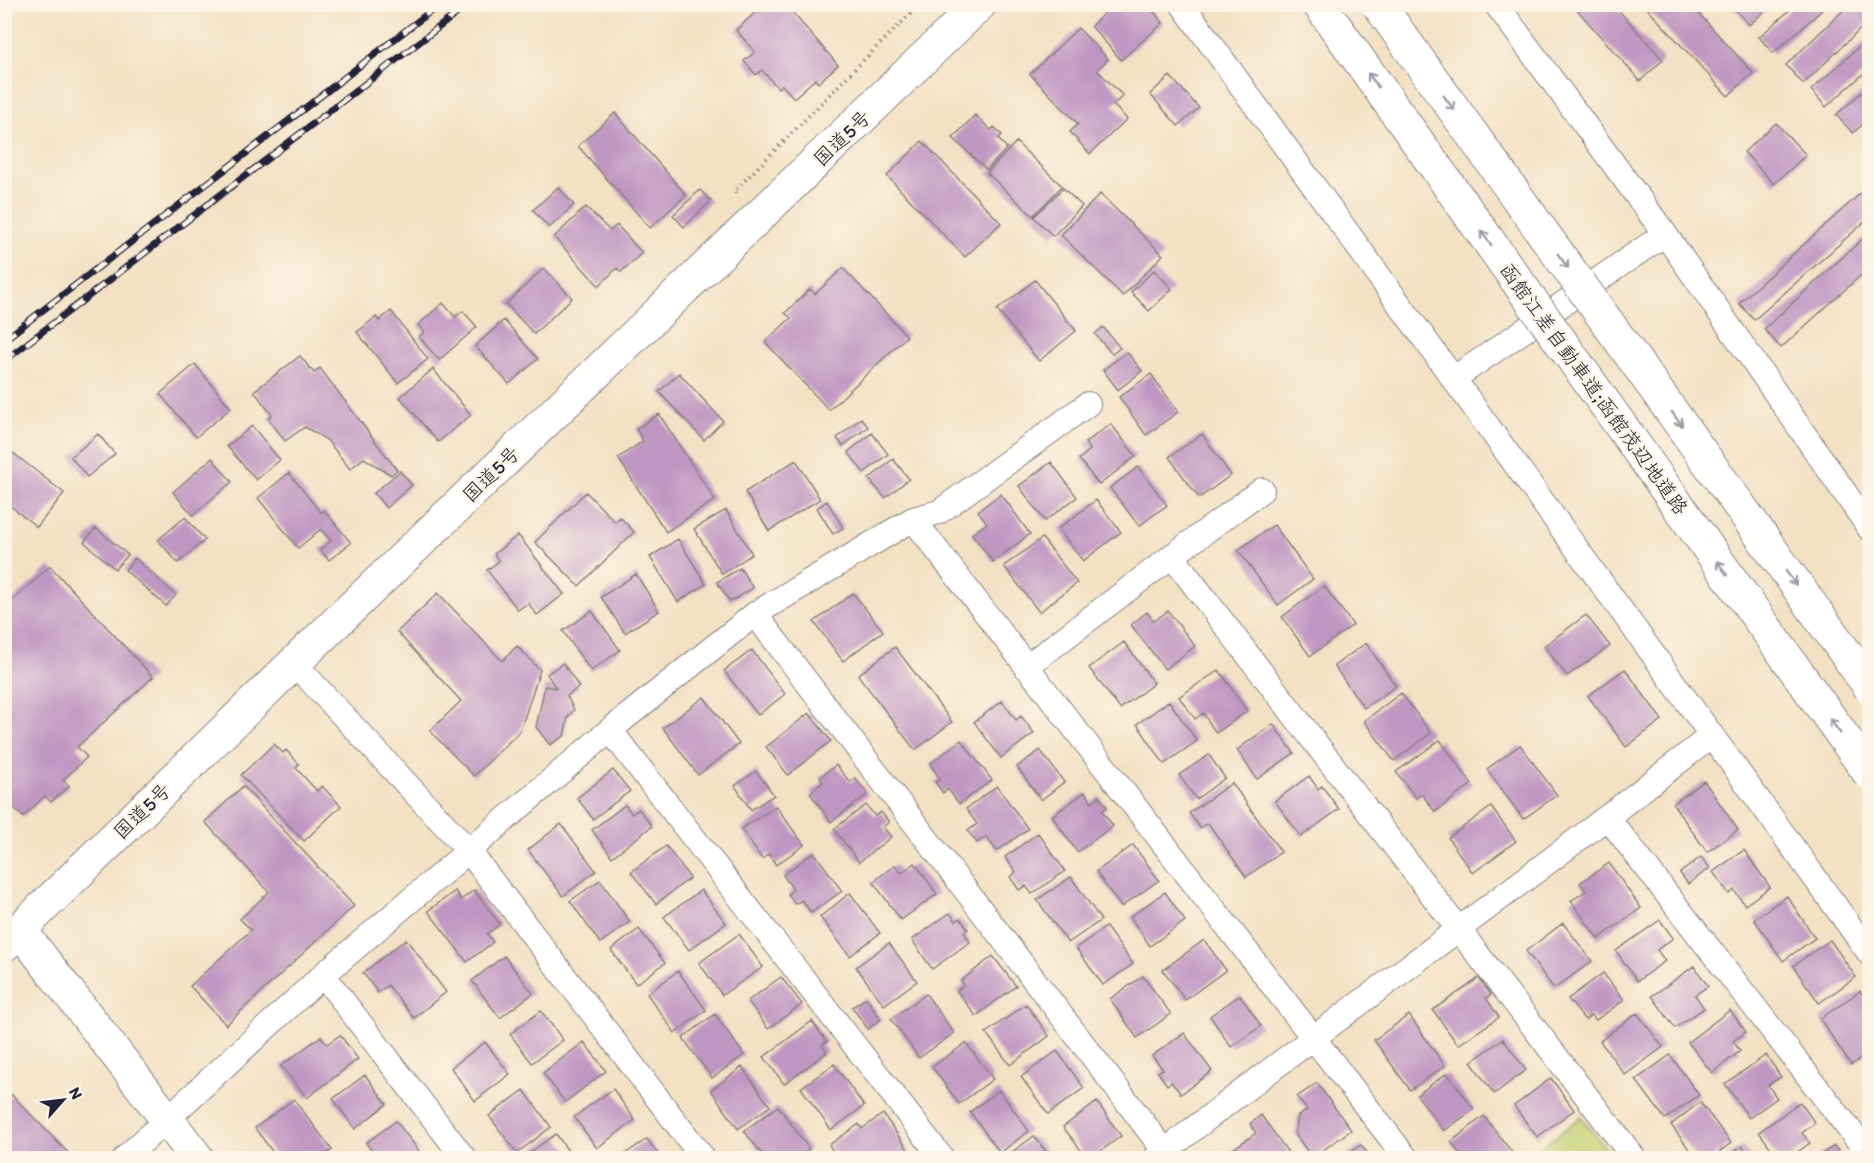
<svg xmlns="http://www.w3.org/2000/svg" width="1874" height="1163" font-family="Itim,'Klee One',sans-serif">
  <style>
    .green { fill: #c4d376; stroke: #737a58; stroke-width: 1.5 }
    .building { fill: #c097c2 }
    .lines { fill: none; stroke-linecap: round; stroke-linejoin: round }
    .street-casing { stroke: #8a8280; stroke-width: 26 }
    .secondary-casing { stroke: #8a8280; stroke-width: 35 }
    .highway-casing { stroke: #8a8280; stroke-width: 35 }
    .path { stroke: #8a8280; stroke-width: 4; stroke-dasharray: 1.5 4.5; stroke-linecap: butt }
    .street { stroke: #fff; stroke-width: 24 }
    .secondary { stroke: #fff; stroke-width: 33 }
    .highway { stroke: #fff; stroke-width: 33 }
    .rail-casing { stroke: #22223b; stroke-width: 7 }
    .rail { stroke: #fcf5e5; stroke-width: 4.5; stroke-dasharray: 14; stroke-linecap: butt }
    .highway-bridge-casing { stroke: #8a8280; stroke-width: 35; stroke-linecap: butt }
    .highway-bridge { stroke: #fff; stroke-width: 33 }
    .oneway { stroke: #9c9ca7 }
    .labels { text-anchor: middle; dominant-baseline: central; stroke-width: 4.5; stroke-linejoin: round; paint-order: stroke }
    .street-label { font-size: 20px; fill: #22223b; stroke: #fcf5e5 }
  </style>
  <rect width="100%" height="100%" fill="#fcf5e5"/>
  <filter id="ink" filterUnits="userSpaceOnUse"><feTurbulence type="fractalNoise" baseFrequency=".0167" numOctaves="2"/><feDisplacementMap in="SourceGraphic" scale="12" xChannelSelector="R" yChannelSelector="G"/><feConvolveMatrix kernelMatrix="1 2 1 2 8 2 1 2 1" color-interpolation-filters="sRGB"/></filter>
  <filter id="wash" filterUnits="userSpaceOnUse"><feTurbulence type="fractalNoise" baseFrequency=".008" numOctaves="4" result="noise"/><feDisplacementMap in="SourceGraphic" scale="24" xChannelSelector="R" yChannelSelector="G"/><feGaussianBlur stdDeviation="1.35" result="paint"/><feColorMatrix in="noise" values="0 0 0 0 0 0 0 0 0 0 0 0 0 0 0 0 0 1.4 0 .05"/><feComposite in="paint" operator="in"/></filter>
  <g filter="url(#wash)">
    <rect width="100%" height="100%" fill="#f3e1c4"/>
    <path class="green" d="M1581,1117l32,41h-85z"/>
    <g id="blocks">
      <path class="building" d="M757,4h28l53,61 -20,18 -3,-4 -21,19 -12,-13 -4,3 -16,-18 -6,5 -12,-14 11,-9 -19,-22 21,-19 -3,-3z
        M1114,4h33l16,19 -42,37 -30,-34z
        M1572,4h41l50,56 -23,21z
        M1643,4h47l63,69 -25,23z
        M1737,4h36l-24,21 -16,-18z
        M1797,4h32l-56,49 -14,-16z
        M1850,4h20v16l-67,64 -17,-19z
        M1078,28l30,31 -11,11 26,26 -10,9 14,14 -37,35 -20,-22 8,-8 -48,-50z
        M1870,37v31l-44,39 -15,-17z
        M1170,76l29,32 -21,18 -28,-32z
        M1870,85v33l-17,15 -17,-18z
        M615,113l71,82 -36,33 -72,-82z
        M975,115l16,15 3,-3 8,8 -4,4 9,9 -20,22 -34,-32z
        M1776,123l30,32 -32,29 -30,-32z
        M1870,136v16l-8,-9z
        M922,141l79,82 -36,34 -78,-81z
        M1016,142l46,44 -29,30 -46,-43z
        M558,187l16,18 -25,23 -16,-18z
        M1063,188l19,18 -29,30 -19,-19z
        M700,190l11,11 -27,26 -11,-12z
        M1862,192l8,9v16l-116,103 -15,-17z
        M1100,194l63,61 -40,41 -62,-61z
        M586,207l24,24 7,-6 25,28 -21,19 -4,-4 -18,18 -45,-49z
        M1870,232v35l-89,81 -17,-19z
        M544,268l28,30 -38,36 -28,-30z
        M843,268l64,68 -78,74 -64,-68 26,-24 -6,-5 25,-24 5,5z
        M1154,270l18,19 -23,22 -18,-19z
        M1035,280l41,51 -37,30 -42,-51z
        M443,303l12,14 8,-6 14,16 -38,33 -20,-23 5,-5 -6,-7z
        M391,311l37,48 -30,24 -41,-51 19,-15 3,4z
        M504,320l34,39 -29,25 -34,-38z
        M1103,327l17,21 -8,6 -17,-20z
        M1127,352l15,19 -24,19 -15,-20z
        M300,356l14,17 6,-5 77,102 -6,5 -27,-17 -14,11 -23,-29 -22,-13 -20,14 -17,-23 4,-3 -18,-24z
        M195,364l36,44 -35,29 -36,-43z
        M433,369l38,46 -33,27 -38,-45z
        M679,373l44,48 -19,19 -45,-48z
        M1151,374l27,38 -32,23 -27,-38z
        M659,414l56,86 -49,32 -48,-74 25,-17 -7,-12z
        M861,418l7,9 -25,19 -6,-8z
        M1111,424l25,32 -37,29 -20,-26 11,-9 -5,-7z
        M252,426l28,34 -24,20 -29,-34z
        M872,433l16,21 -24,19 -16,-21z
        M98,434l17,20 -28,23 -16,-20z
        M1202,434l29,41 -32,23 -30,-41z
        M4,446l60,47 -27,34 -33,-26z
        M212,458l20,24 -39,33 -20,-23z
        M893,459l16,20 -24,19 -16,-19z
        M796,460l24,39 -51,32 -24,-39z
        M1051,462l26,35 -32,24 -26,-35z
        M1138,467l29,38 -28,21 -29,-38z
        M400,471l12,14 -26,23 -12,-15z
        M289,473l32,40 3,-3 27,33 -22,17 -9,-10 11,-9 -10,-12 -23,19 -40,-50z
        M586,492l29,30 5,-5 14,15 -55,54 -44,-44z
        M1001,494l29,40 -37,28 -21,-28 15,-11 -9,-12z
        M1096,500l25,32 -38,29 -25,-32z
        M827,501l16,27 -10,6 -16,-26z
        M726,510l26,44 -30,20 -28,-45z
        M185,517l20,23 -27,23 -20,-23z
        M1274,525l39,54 -35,26 -40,-55z
        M96,528l32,27 -13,14 -31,-27z
        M518,535l46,59 -27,21 -9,-12 -10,7 -31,-40 12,-9 -5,-7z
        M1042,538l35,45 -38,29 -35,-46z
        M678,539l28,45 -28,18 -28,-45z
        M135,558l41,37 -10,11 -41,-36z
        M50,566l103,111 -76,70 10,10 -24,23 6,6 -18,16 -6,-6 -22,21 -19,-19v-190z
        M740,568l13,20 -23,14 -13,-20z
        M636,574l23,37 -34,22 -24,-36z
        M1324,586l29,39 -43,31 -28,-39z
        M438,593l64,68 15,-15 23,24 -20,61 -46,45 -44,-45 31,-30 -64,-69z
        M853,593l30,38 -40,30 -29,-39z
        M592,611l28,39 -29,21 -28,-40z
        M1168,611l27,35 -30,23 -34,-44 16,-13 7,9z
        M1586,615l24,31 -43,30 -23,-30z
        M1124,642l30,41 -34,26 -31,-41z
        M1366,643l30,43 -32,22 -30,-42z
        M895,647l57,75 -37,28 -57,-75z
        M752,650l33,44 -27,21 -34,-44z
        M563,663l16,24 -12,9 7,14 -6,7 -4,19 -14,9 -14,-18 9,-41 11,2 -9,-14z
        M1625,669l37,51 -36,27 -38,-51z
        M1219,670l28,41 -31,22 -13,-20 -8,6 -16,-22z
        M1401,693l30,40 -37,28 -30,-40z
        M704,697l35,47 -41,31 -35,-47z
        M1002,701l14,19 5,-4 13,17 -33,25 -27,-36z
        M1169,701l28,40 -33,23 -27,-40z
        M809,713l22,28 -43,34 -22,-28z
        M1273,724l21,29 -37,26 -20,-29z
        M961,740l31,40 -33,24 -11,-15 -5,4 -8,-11 5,-3 -10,-15z
        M1440,740l32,44 -37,28 -13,-18 -6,4 -20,-26z
        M274,744l9,9 3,-3 13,14 -3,4 21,23 5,-5 19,20 -37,35 -63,-66z
        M1520,745l37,50 -34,24 -36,-50z
        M1040,750l24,32 -23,18 -24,-33z
        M1209,755l16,23 -29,21 -17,-24z
        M836,765l14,17 5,-4 13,16 -37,28 -21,-29 13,-11 -3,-5z
        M613,770l17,21 -37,28 -16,-21z
        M756,771l18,24 -23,15 -16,-24z
        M1309,776l9,13 4,-3 17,23 -38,28 -26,-36z
        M1704,781l34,49 -31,22 -34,-48z
        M1232,783l49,69 -35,25 -38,-54 -8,5 -11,-15z
        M243,786l111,120 -128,119 -36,-39 61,-56 -11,-11 29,-27 -64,-70z
        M997,786l31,43 -31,22 -11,-14 -9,6 -9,-12 9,-7 -11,-15z
        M1085,792l7,10 7,-6 8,11 -5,4 11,15 -36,26 -25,-36z
        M625,805l7,9 7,-5 13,17 -40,31 -20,-27z
        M866,805l9,11 6,-4 8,10 -6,5 8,10 -32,25 -25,-33z
        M776,806l28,39 -28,20 -7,-11 -7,5 -21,-30z
        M1491,807l25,34 -43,32 -25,-35z
        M561,824l35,47 -33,25 -35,-46z
        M1038,833l27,38 -33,23 -6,-8 -7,4 -9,-13 6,-5 -11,-15z
        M1133,845l26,35 -38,27 -25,-35z
        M666,846l24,32 -34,26 -25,-32z
        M1744,850l26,37 -25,18 -11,-15 -5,4 -16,-22z
        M814,852l28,39 -31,22 -9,-13 -7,4 -7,-10 5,-5 -10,-14z
        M1701,857l9,11 -22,16 -8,-11z
        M915,863l22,31 -36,26 -28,-38 22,-17 6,8z
        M1609,863l32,45 -43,31 -27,-38 15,-10 -6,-8z
        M1071,877l30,43 -33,23 -31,-43z
        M600,880l30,42 -30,21 -30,-42z
        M474,890l26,34 -13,10 6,8 -26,20 -39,-51 27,-20 6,9z
        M701,890l25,33 -37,27 -25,-33z
        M1165,892l20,29 -35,25 -20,-29z
        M850,893l30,40 -30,23 -30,-39z
        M1787,896l28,42 -32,23 -29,-42z
        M950,913l6,8 4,-3 8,11 -4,3 6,10 -38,27 -20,-29z
        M1660,920l13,18 -16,12 8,11 -28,20 -21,-30z
        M1563,923l29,38 -38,28 -28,-38z
        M1106,927l27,37 -30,21 -27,-37z
        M639,929l26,34 -29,21 -25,-34z
        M739,934l24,33 -41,28 -23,-32z
        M406,939l40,53 -32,26 -26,-33 -10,8 -15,-20z
        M1204,940l22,30 -41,30 -22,-30z
        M1830,940l26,37 -37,26 -26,-37z
        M889,943l28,38 -33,24 -28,-38z
        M504,956l29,37 -33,25 -28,-37z
        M993,956l23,30 -40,30 -19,-25 7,-6 -3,-4z
        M1694,966l14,20 -13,9 9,13 -29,20 -23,-32z
        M678,971l28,39 -31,23 -28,-39z
        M1603,973l21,27 -28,20 -5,-5 -6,5 -17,-21z
        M1143,976l28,38 -34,24 -27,-39z
        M781,977l21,27 -34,25 -20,-28z
        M1479,978l12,17 -5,3 13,19 -41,28 -25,-35z
        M1860,991l10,14v47l-19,13 -31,-46z
        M926,994l28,39 -35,25 -28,-39z
        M1240,995l21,31 -30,21 -21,-31z
        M866,998l15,21 -13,10 -16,-22z
        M1026,1004l23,32 -39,29 -24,-32z
        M1730,1010l16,22 -13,9 7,10 -28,22 -24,-31z
        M541,1011l22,29 -31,23 -22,-29z
        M1637,1013l26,34 -38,28 -25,-34z
        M715,1014l29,41 -32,23 -29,-40z
        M1409,1015l36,51 -35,24 -36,-50z
        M812,1021l15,21 -5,3 5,7 -43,32 -20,-27z
        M1184,1033l28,38 -31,23 -10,-12 -4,3 -9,-13 5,-3 -11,-13z
        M340,1035l18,24 -51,39 -26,-32 40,-30 6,8z
        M1503,1039l23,31 -32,24 -23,-32z
        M485,1042l25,32 -35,27 -24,-33z
        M584,1042l22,29 -41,31 -22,-29z
        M966,1043l27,36 -34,25 -27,-37z
        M1057,1051l27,37 -36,26 -27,-37z
        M1670,1055l29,40 -34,24 -29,-39z
        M1766,1055l15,22 -13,8 9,13 -28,20 -24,-34z
        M834,1064l30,42 -33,24 -30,-42z
        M742,1067l28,39 -32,23 -27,-39z
        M1447,1073l27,36 -30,22 -27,-36z
        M365,1075l22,29 -32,25 -22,-30z
        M1551,1078l23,32 -37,27 -23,-31z
        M1317,1083l34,47 -39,28 -17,-24 3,-18 9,-6 -10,-13z
        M613,1089l22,31 -38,28 -23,-31z
        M524,1090l27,37 -34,26 -28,-37z
        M999,1090l30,41 -29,22 -30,-41z
        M12,1095l61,63h-69v-56z
        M294,1099l38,51 -12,8h-43l-22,-30z
        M1097,1102l24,34 -30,22h-4l-24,-31z
        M1700,1102l31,41 -20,15h-15l-25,-33z
        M1800,1102l15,21 -13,10 8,10 -21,15h-11l-19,-26z
        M778,1106l31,43 -13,9h-31l-21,-27z
        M883,1114l26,37 -10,7h-61l-9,-13 30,-21 3,5z
        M1261,1115l31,43h-59l-4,-6 27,-19 -6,-9z
        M1484,1116l30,39 -4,3h-47l-12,-16z
        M396,1121l23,30 -9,7h-33l-11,-15z
        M556,1134l17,24h-51z
        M1034,1136l17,22h-47z
        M647,1139l14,19h-42z
        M1361,1145l10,13h-29z
        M1742,1146l9,12h-26z
        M1834,1146l9,12h-28z
        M817,1153l5,5h-12z"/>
    </g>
  </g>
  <g filter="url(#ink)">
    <use href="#blocks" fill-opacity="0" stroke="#8a8280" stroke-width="1.5"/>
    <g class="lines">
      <g class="street-casing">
        <path id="street" d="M1182,4l688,950
          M1496,4l169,230 205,295
          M1453,379l212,-145
          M913,519l493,639
          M1172,556l90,-66
          M755,614l415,544
          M294,663l174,187 235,308
          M1026,667l146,-111 462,602
          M610,730l332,428
          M1608,818l262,338
          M323,975l141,183
          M125,1158l198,-183 287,-245 145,-116 158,-95 26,-7 149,-108
          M1156,1158c183,-143 373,-277 555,-422"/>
      </g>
      <g class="secondary-casing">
        <path id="secondary" d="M20,930l177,228"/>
      </g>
      <g class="highway-casing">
        <path id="highway" d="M4,945l290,-282 686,-659"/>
      </g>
      <path class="path" d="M736,193l-2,-2c63,-62 123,-126 187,-187"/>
      <use href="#street" class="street"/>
      <use href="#secondary" class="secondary"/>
      <use href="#highway" class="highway"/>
      <g class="rail-casing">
        <path id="rail" d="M4,340l436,-336
          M4,361l465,-357"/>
      </g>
      <use href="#rail" class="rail"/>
      <g class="highway-bridge-casing">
        <path id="highway-bridge" d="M1319,4l551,770
          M1378,4l492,683"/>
      </g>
      <use href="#highway-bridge" class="highway-bridge"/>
    </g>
    <defs><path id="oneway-shaft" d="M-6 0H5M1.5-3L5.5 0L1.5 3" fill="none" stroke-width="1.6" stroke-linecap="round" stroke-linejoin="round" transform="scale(1.5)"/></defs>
    <g class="oneway">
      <use href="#oneway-shaft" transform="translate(1373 80) rotate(-126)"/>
      <use href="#oneway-shaft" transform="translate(1449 103) rotate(54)"/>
      <use href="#oneway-shaft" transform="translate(1486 238) rotate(-126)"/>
      <use href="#oneway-shaft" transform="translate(1563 261) rotate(54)"/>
      <use href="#oneway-shaft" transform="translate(1677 419) rotate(54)"/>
      <use href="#oneway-shaft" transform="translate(1722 568) rotate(-126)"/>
      <use href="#oneway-shaft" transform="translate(1791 578) rotate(54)"/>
      <use href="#oneway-shaft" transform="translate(1835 726) rotate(-126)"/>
    </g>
  </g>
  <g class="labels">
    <g class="street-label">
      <text transform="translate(842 138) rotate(-44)">国道5号</text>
      <text transform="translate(1594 389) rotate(54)">函館江差自動車道;函館茂辺地道路</text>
      <text transform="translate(491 474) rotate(-44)">国道5号</text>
      <text transform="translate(142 811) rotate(-44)">国道5号</text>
    </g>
  </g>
  <rect width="1874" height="1163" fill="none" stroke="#fcf5e5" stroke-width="24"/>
  <g transform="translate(63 1100) rotate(62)" stroke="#fcf5e5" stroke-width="4.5" paint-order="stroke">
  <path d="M0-4.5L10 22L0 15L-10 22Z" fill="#22223b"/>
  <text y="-9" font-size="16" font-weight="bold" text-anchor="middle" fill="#22223b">N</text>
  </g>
</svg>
